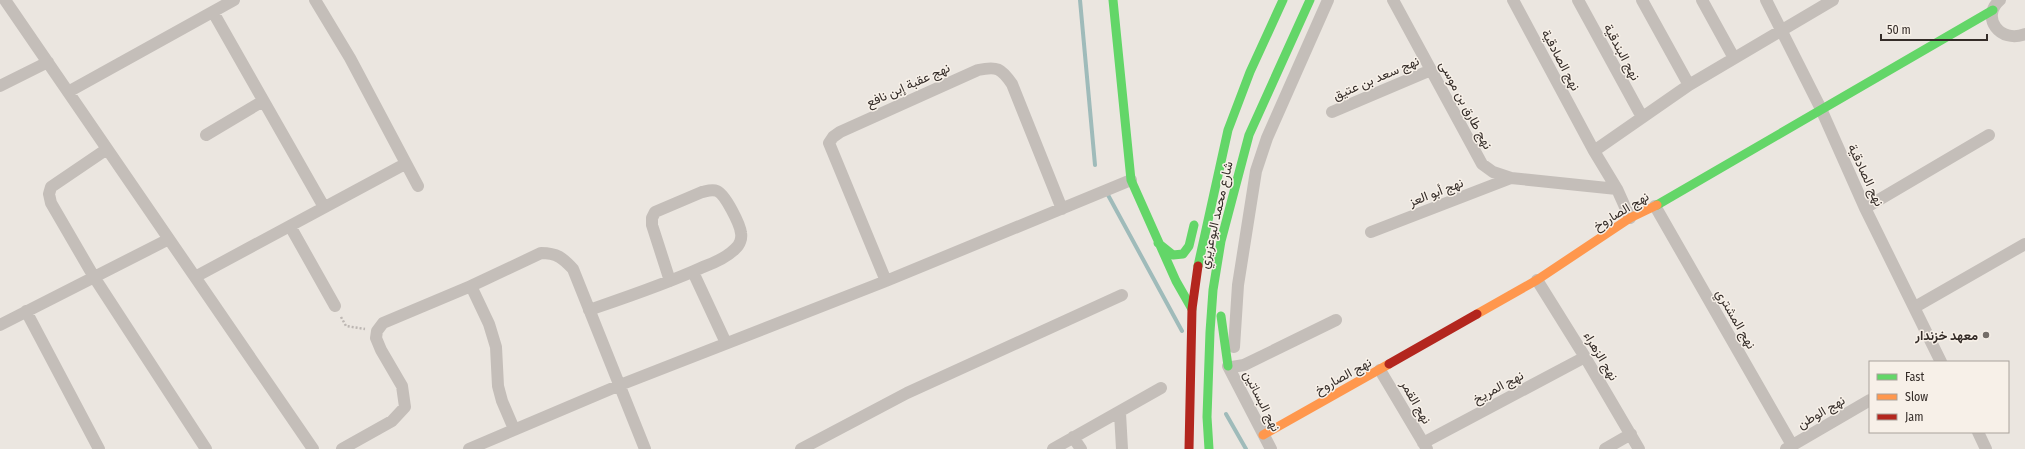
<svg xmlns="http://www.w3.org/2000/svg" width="2025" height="449" font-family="'Fira Sans Condensed',Vazirmatn,sans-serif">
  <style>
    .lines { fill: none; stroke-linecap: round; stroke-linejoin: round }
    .stream { stroke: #9fbbba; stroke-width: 4 }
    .path { stroke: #bcb6b2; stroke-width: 2.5; stroke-dasharray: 2 2; stroke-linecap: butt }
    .street { stroke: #c4beb9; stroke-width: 12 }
    .fast { stroke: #63d668; stroke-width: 9 }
    .slow { stroke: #ff974d; stroke-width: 9 }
    .jam { stroke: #b3261e; stroke-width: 9 }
    .poi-dot { fill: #746d68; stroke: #f7f0e8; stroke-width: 1.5 }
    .labels { text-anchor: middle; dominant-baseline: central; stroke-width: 3; stroke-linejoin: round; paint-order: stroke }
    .street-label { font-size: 13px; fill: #342c28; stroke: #f7f0e8 }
    .poi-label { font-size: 13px; font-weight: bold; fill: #342c28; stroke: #f7f0e8; text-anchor: end }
  </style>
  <rect width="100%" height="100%" fill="#ebe6e0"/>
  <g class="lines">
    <path class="stream" d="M1080,0l15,165
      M1108,195l74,136
      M1226,414l20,35"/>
    <path class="path" d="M341,317l5,9 19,3"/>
    <path class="street" d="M5,0l308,449
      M315,0l35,58 68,128
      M1393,0l89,164 11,8 18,6 106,11
      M1513,0l81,151 23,38 13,29
      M1578,0l64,117
      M1642,0l47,85
      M1702,0l32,58
      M1766,0l55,109 44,99 76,154
      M2000,0c-20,17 0,44 25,34
      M213,12l111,195
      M0,86l48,-24
      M68,92l166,-92
      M1332,112l99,-42
      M206,135l57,-34
      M107,149l-56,38 -2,7 2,9 43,74 112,172
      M1594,151l95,-66 144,-85
      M1655,206l137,239
      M1865,208l124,-73
      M290,226l45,80
      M1371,232l140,-54
      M693,272l33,71
      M195,277l210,-113
      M1537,280l48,77 54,92
      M886,281l-57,-138 4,-6 7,-5 138,-62c19,-4 23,-2 34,14l50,125
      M471,286l18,38 7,23 2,39 4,15 12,28
      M1915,307l110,-63
      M589,310c38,-13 77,-26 114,-43 11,-4 24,-10 32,-18 5,-4 7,-11 6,-16 -1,-9 -16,-39 -24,-42 -5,-2 -10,0 -15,1l-47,20 -3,6v7l18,56
      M26,311l73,138
      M0,325l169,-86
      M1234,347l4,-62 18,-114 11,-33 61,-138
      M1228,366l43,83
      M1232,367l12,-2 92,-45
      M1380,370l47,79
      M1120,413l2,36
      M1978,432l8,17
      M1073,437l8,12
      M1423,443l162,-86
      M342,449l50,-28 13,-14 -3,-21 -21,-36 -5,-12 1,-7 6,-8 88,-37 70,-33c16,0 22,5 32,16l72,180
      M469,449l151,-64 266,-104 245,-101
      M801,449l106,-56 215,-98
      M1053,449l108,-61
      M1605,449l26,-15
      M1786,449l84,-49"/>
    <path class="fast" d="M1113,0l18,180
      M1131,180l45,101 16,28
      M1657,205l336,-195
      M1158,243l15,12 10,-1 6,-8 5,-21
      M1198,266l30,-136 22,-58 33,-72
      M1221,316l7,50
      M1209,449l-2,-32 3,-85 3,-42 8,-49 28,-106 61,-135"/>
    <path class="slow" d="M1477,314l60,-34 93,-62 27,-13
      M1263,435l126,-71"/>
    <path class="jam" d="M1389,364l88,-50
      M1189,449l3,-140 6,-43"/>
  </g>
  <circle class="poi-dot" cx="1986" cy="335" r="4"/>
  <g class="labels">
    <g class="street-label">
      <text transform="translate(1622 52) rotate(62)">نهج البندقية</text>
      <text transform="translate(1561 60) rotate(62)">نهج الصادقية</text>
      <text transform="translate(1376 78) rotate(-23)">نهج سعد بن عتيق</text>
      <text transform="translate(908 85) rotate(-24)">نهج عقبة إبن نافع</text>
      <text transform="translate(1466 105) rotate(62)">نهج طارق بن موسى</text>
      <text transform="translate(1866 175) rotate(65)">نهج الصادقية</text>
      <text transform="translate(1436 192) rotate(-21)">نهج أبو العز</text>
      <text transform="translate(1621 211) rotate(-31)">نهج الصاروخ</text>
      <text transform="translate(1216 215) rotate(-77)">شارع محمد البوعزيزي</text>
      <text transform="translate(1736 319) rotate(60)">نهج المشتري</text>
      <text transform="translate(1601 356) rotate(59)">نهج الزهراء</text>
      <text transform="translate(1343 376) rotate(-29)">نهج الصاروخ</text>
      <text transform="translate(1498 387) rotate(-28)">نهج المريخ</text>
      <text transform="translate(1262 401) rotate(63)">نهج البساتين</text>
      <text transform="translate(1416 402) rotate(60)">نهج القمر</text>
      <text transform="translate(1821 412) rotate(-30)">نهج الوطن</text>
    </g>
    <g class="poi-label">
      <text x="1978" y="335">معهد خزندار</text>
    </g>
  </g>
  <rect x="1869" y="361" width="140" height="72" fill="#f7f0e8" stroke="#a9a29b"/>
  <rect x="1877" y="374" width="20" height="6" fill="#63d668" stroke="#a9a29b"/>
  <text x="1905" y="381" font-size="12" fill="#342c28">Fast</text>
  <rect x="1877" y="394" width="20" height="6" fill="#ff974d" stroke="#a9a29b"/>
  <text x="1905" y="401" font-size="12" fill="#342c28">Slow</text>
  <rect x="1877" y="414" width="20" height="6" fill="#b3261e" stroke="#a9a29b"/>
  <text x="1905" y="421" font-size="12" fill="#342c28">Jam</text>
  <path d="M1881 34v6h106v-6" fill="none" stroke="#342c28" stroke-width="2"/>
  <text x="1887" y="34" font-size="12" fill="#342c28" stroke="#f7f0e8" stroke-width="3" paint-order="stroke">50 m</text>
</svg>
